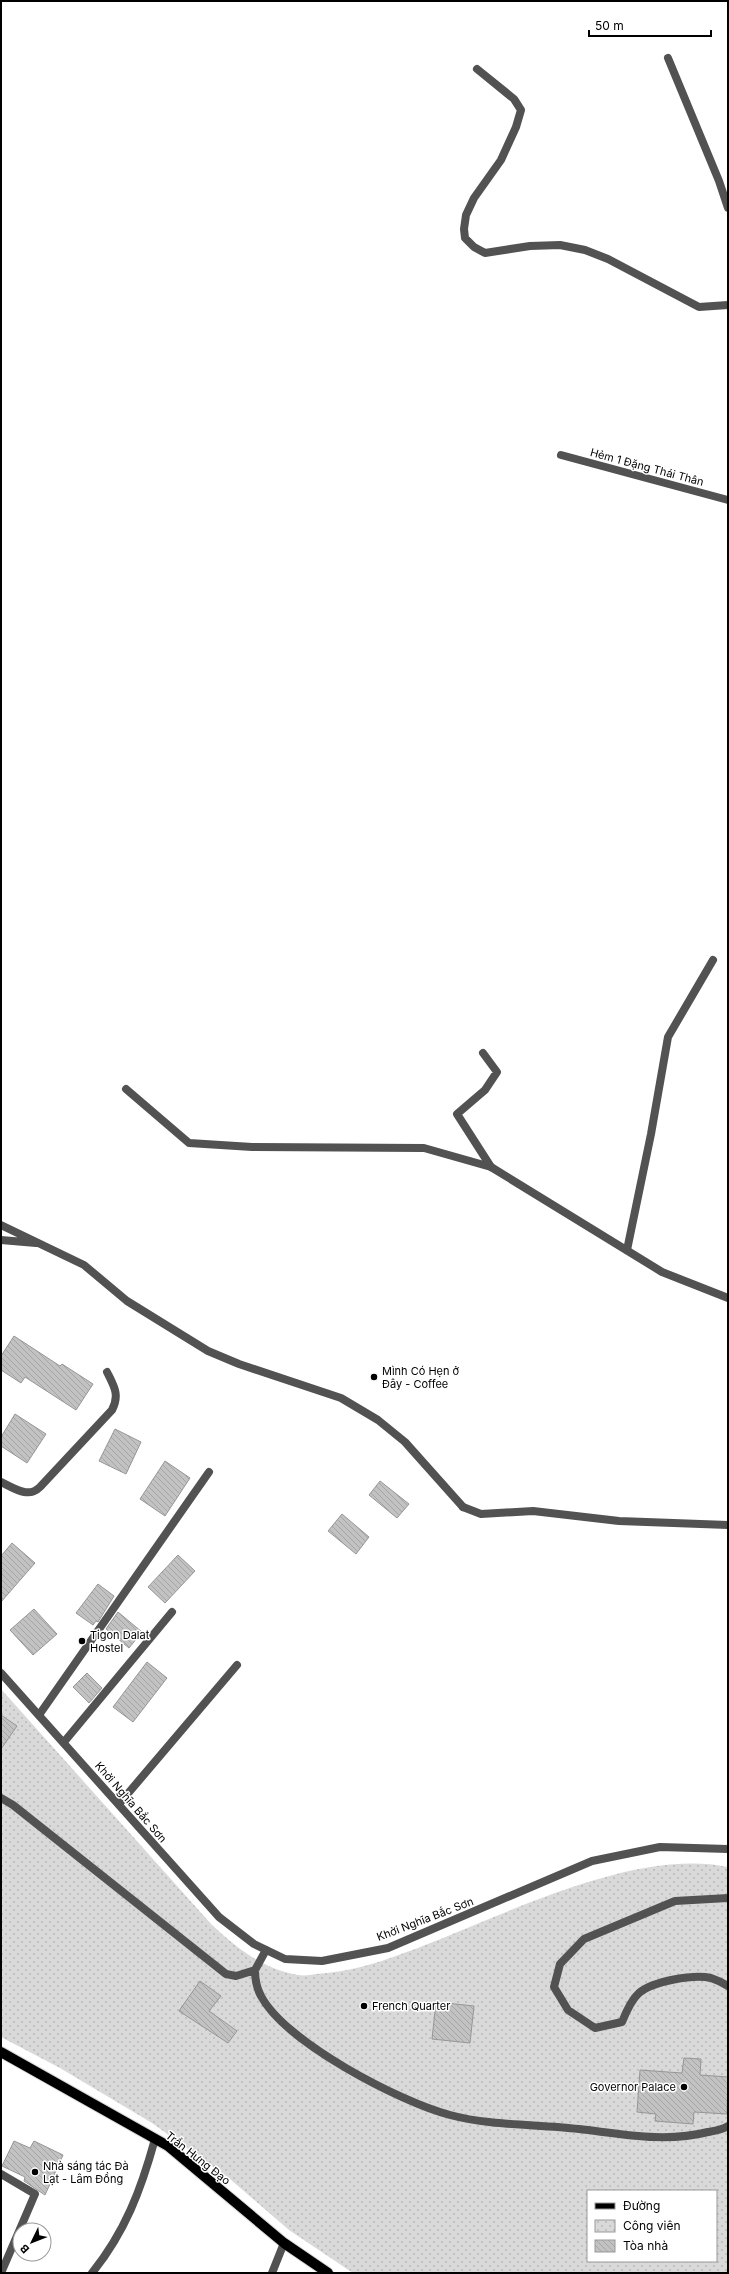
<svg xmlns="http://www.w3.org/2000/svg" width="729" height="2274" font-family="Inter,sans-serif">
  <style>
    .park { fill: url(#park-dots); fill-rule: evenodd }
    .building { fill: url(#building-back-hatch); stroke: #969696 }
    .lines { fill: none; stroke-linecap: round; stroke-linejoin: round }
    .primary-casing { stroke: #dbdbdb; stroke-width: 12 }
    .service { stroke: #525252; stroke-width: 8 }
    .minor { stroke: #525252; stroke-width: 8 }
    .tertiary { stroke: #525252; stroke-width: 8 }
    .primary { stroke: #000; stroke-width: 10 }
    .poi-dot { fill: #000; stroke: #fff; stroke-width: 1.5 }
    .labels { text-anchor: middle; dominant-baseline: central; stroke-width: 3; stroke-linejoin: round; paint-order: stroke }
    .street-label { font-size: 11px; fill: #000; stroke: #fff }
    .poi-label { font-size: 11px; fill: #000; stroke: #fff; text-anchor: start }
  </style>
  <defs>
    <pattern id="park-dots" width="8" height="8" patternUnits="userSpaceOnUse"><rect width="8" height="8" fill="#d9d9d9"/><path d="M2 2h.1M6 6h.1" fill="none" stroke="#b8b8b8" stroke-width="1.8" stroke-linecap="round"/></pattern>
    <pattern id="building-back-hatch" width="6" height="6" patternUnits="userSpaceOnUse"><rect width="6" height="6" fill="#c2c2c2"/><path d="M-1 5l2 2M0 0l6 6M5-1l2 2" fill="none" stroke="#a5a5a5"/></pattern>
  </defs>
  <rect width="100%" height="100%" fill="#fff"/>
  <path class="park" d="M1,1689l210,235c26,24 51,45 87,51 6,1 13,0 18,-1 31,-2 59,-10 88,-21 92,-33 226,-106 324,-86v406h-375l-64,-43 -59,-51 -78,-56 -92,-55 -59,-31zM588,2191h128v70h-128z"/>
  <path class="building" d="M14,1336l46,30 2,-2 31,20 -17,26 -51,-33 -4,6 -20,-13v-14z
    M15,1414l31,20 -19,29 -26,-17v-9z
    M115,1429l26,13 -15,32 -27,-13z
    M165,1461l25,17 -25,38 -25,-17z
    M380,1481l29,23 -12,14 -28,-23z
    M342,1514l27,23 -13,17 -28,-23z
    M12,1543l23,20 -34,39v-46z
    M178,1555l17,16 -30,32 -17,-16z
    M98,1584l16,12 -16,26 -2,-1 -3,4 -17,-12z
    M34,1609l23,25 -24,21 -23,-25z
    M118,1612l24,20 -13,16 -23,-19z
    M147,1662l20,16 -34,44 -20,-15z
    M87,1673l15,15 -13,15 -16,-16z
    M1,1715l16,11 -16,23z
    M200,1981l21,15 -12,15 28,20 -9,12 -49,-32z
    M436,2002l38,4 -4,37 -38,-4z
    M684,2058l17,1 -1,16 28,2 -1,37 -33,-2 -1,12 -38,-3 1,-7 -19,-2 3,-42 42,3z
    M14,2141l16,7 4,-7 29,14 -18,40 -21,-14 1,-4 -23,-11z"/>
  <g class="lines">
    <g class="primary-casing">
      <path id="primary" d="M1,2052l167,94 116,97 44,30"/>
    </g>
    <path class="service" d="M668,58l51,123 9,27
      M477,69l37,30 7,11 -5,17 -15,33 -27,38 -8,17 -2,14 1,9 9,9 11,6 45,-7 30,-1 25,5 23,9 91,48 29,-2
      M561,455l167,45
      M483,1053l14,19 -12,18 -28,24 34,53
      M1,1225l83,40 43,36 81,50 31,13 102,34 37,22 27,22 58,65
      M1,1240l35,3
      M627,1250l24,-116 17,-97 45,-77
      M1,1482c13,6 27,17 39,5l72,-77c8,-15 2,-24 -5,-38
      M39,1715l170,-243
      M64,1742l108,-130
      M1,1798l12,7 213,169 10,2 19,-6 11,-20
      M119,1804l118,-139
      M728,1898l-53,3 -91,38 -24,25 -6,23 14,23 27,18 27,-6c4,-10 9,-22 17,-29 14,-12 55,-19 72,-15 6,2 12,5 17,8
      M255,1970c0,9 1,17 6,26 24,46 139,106 189,119 41,11 87,9 129,14 43,5 86,14 129,3 6,-1 14,-2 20,-6
      M1,2174l34,20 -34,79
      M92,2273c33,-41 49,-83 63,-134"/>
    <path class="minor" d="M126,1089l63,54 63,4 172,1 67,19 171,105 66,26
      M463,1507l18,7 52,-3 86,10 109,4
      M272,2273l12,-30"/>
    <path class="tertiary" d="M1,1673l218,244 35,27 31,15 37,2 66,-13 204,-87 68,-14 68,2"/>
    <use href="#primary" class="primary"/>
  </g>
  <g class="poi-dot">
    <circle cx="374" cy="1377" r="4"/>
    <circle cx="82" cy="1641" r="4"/>
    <circle cx="364" cy="2006" r="4"/>
    <circle cx="684" cy="2087" r="4"/>
    <circle cx="35" cy="2172" r="4"/>
  </g>
  <g class="labels">
    <g class="street-label">
      <text transform="translate(647 467) rotate(15)">Hẻm 1 Đặng Thái Thân</text>
      <text transform="translate(131 1802) rotate(49)">Khởi Nghĩa Bắc Sơn</text>
      <text transform="translate(425 1919) rotate(-21)">Khởi Nghĩa Bắc Sơn</text>
      <text transform="translate(198 2158) rotate(38)">Trần Hưng Đạo</text>
    </g>
    <g class="poi-label">
      <text x="382" y="1371">Mình Có Hẹn ở<tspan x="382" dy="13">Đây - Coffee</tspan></text>
      <text x="90" y="1635">Tigon Dalat<tspan x="90" dy="13">Hostel</tspan></text>
      <text x="372" y="2006">French Quarter</text>
      <text x="676" y="2087" text-anchor="end">Governor Palace</text>
      <text x="43" y="2166">Nhà sáng tác Đà<tspan x="43" dy="13">Lạt - Lâm Đồng</tspan></text>
    </g>
  </g>
  <rect width="729" height="2274" fill="none" stroke="#000000" stroke-width="4"/>
  <rect x="587" y="2190" width="130" height="72" fill="#ffffff" stroke="#999999"/>
  <rect x="595" y="2203" width="20" height="6" fill="#000000" stroke="#999999"/>
  <text x="623" y="2210" font-size="12" fill="#000000">Đường</text>
  <rect x="595" y="2220" width="20" height="12" fill="url(#park-dots)" stroke="#999999"/>
  <text x="623" y="2230" font-size="12" fill="#000000">Công viên</text>
  <rect x="595" y="2240" width="20" height="12" fill="url(#building-back-hatch)" stroke="#999999"/>
  <text x="623" y="2250" font-size="12" fill="#000000">Tòa nhà</text>
  <g transform="translate(32 2242) rotate(227)"><circle r="19" fill="#ffffff" stroke="#999999"/>
  <path d="M0-3L7 15L0 10L-7 15Z" fill="#000000"/>
  <text y="-6" font-size="11" font-weight="bold" text-anchor="middle" fill="#000000">B</text>
  </g>
  <path d="M589 30v6h122v-6" fill="none" stroke="#000000" stroke-width="2"/>
  <text x="595" y="30" font-size="12" fill="#000000" stroke="#ffffff" stroke-width="3" paint-order="stroke">50 m</text>
</svg>
